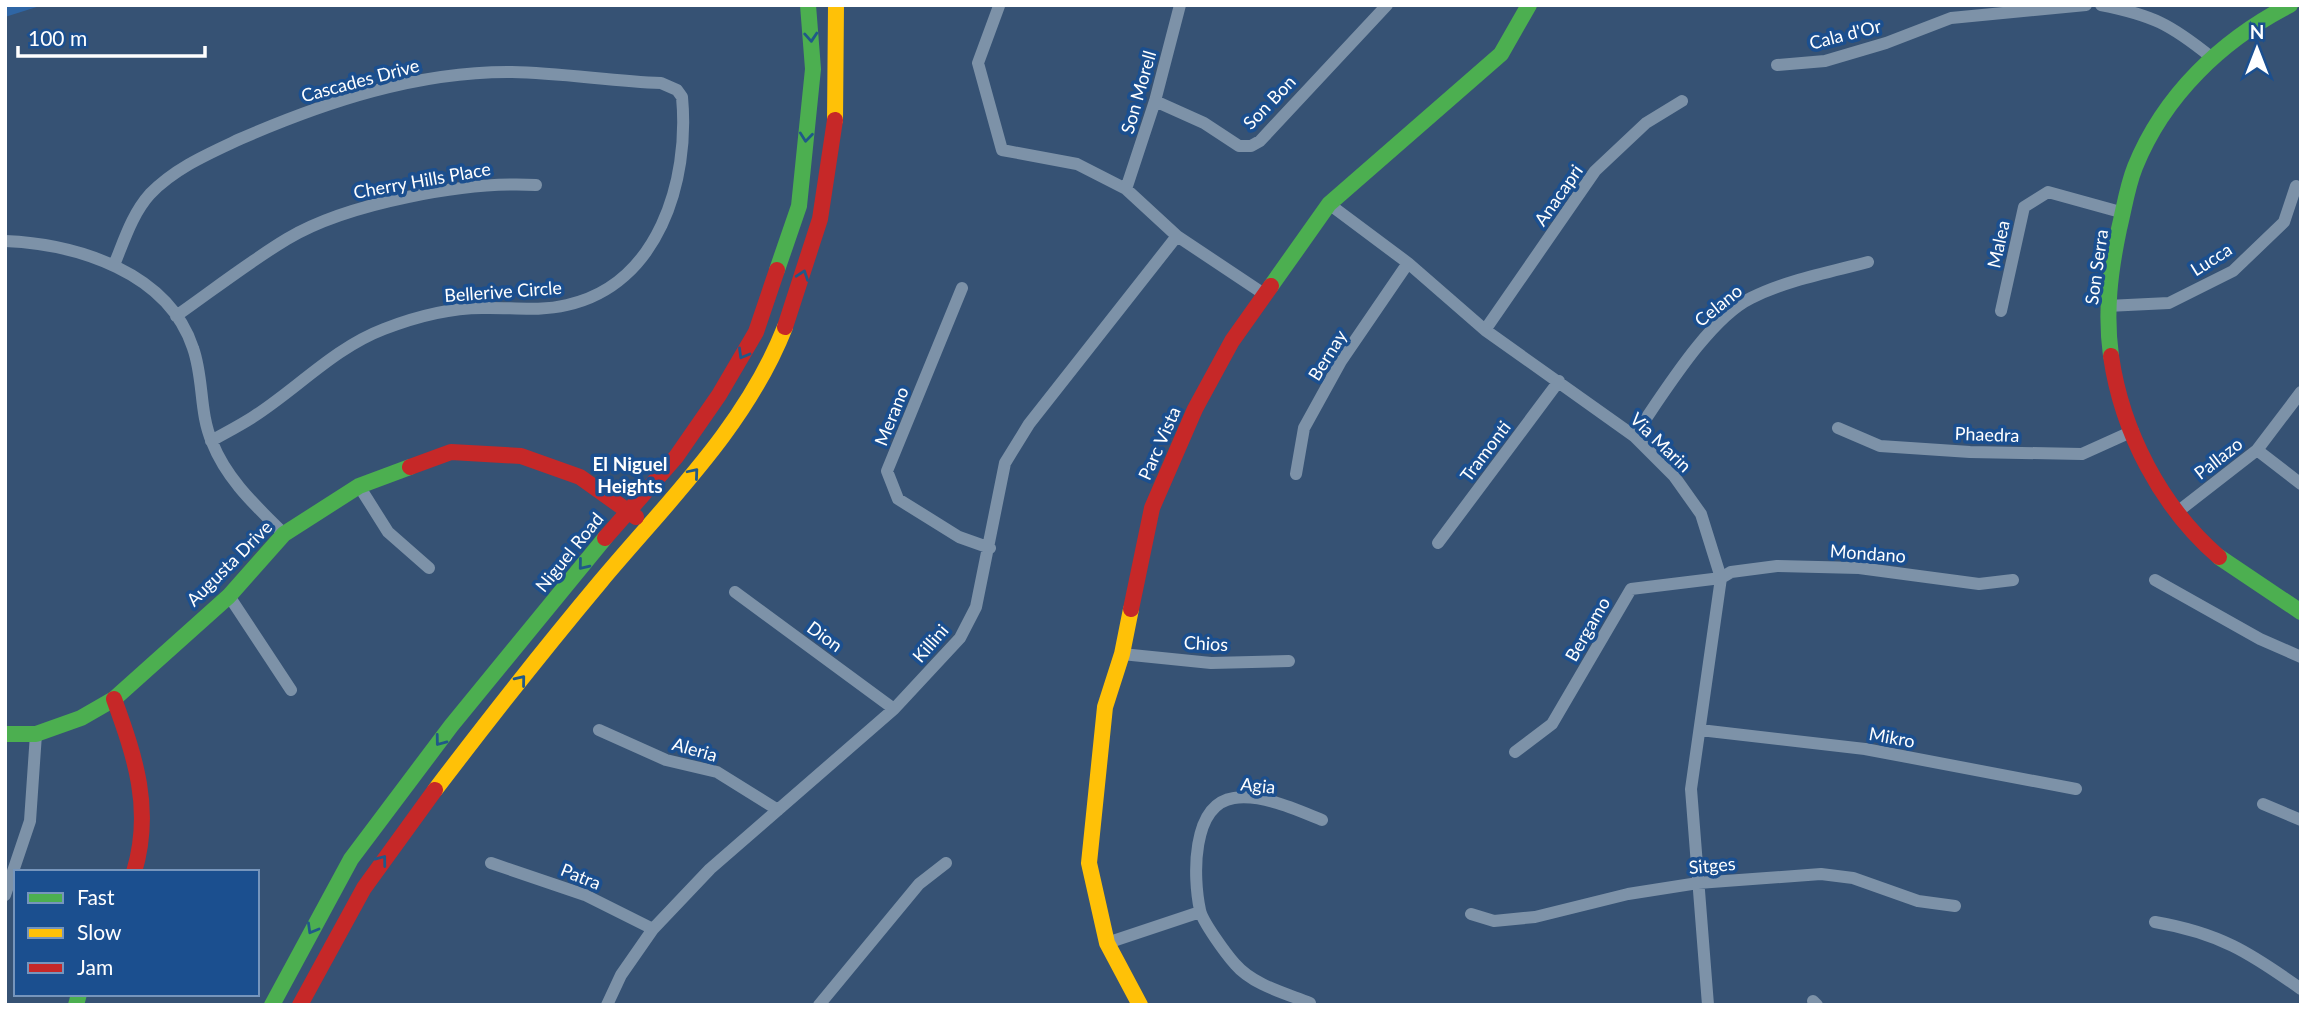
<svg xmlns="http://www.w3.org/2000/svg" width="2306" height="1010" font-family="Lato,sans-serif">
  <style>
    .green { fill: #2f66a5 }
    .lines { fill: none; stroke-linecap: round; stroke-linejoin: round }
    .street { stroke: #7d92a8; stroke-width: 12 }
    .fast { stroke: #4caf50; stroke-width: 16 }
    .slow { stroke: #ffc107; stroke-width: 16 }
    .jam { stroke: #c62828; stroke-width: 16 }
    .oneway { stroke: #205989 }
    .labels { text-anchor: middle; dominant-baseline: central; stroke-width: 7; stroke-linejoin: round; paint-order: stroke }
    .street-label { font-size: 18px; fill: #fff; stroke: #1b4f8f }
    .neighbourhood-label { font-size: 19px; font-weight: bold; fill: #fff; stroke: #1b4f8f }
  </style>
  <rect width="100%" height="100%" fill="#365274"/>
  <path class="green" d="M5,5h38l-38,12z"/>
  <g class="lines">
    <path class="street" d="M2101,5c51,10 69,19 110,52
      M999,6l-21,57 24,87 75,14 49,25 51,47 87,58
      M1777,65l48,-4 61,-18 65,-25 135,-13
      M1155,101l49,22 35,23h12l9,-5 127,-136
      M1126,189l29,-88 25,-96
      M1329,204l79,59 77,67 149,106 40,40 27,38 20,64 -30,211 17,216
      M5,241c72,3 163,31 188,107 11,31 6,64 19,94 15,38 44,64 72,92
      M114,265c10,-24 18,-51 36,-71 25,-26 58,-40 90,-55 85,-37 178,-68 272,-67 50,1 99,9 149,11l16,7 5,7c8,84 -24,188 -115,208 -29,7 -57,2 -85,3 -33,0 -67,9 -98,21 -50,19 -87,60 -131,88 -14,9 -28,16 -42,24
      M962,288l-75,183 11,28 61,38 31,11
      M2107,306l62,-3 64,-32 51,-49 12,-36
      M2001,311l23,-104 24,-15 76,21
      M176,316c37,-26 73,-54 111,-77 60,-36 179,-58 249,-54
      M1485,330l110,-159 51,-48 36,-22
      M1838,428l42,18 90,6 112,2 51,-23
      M1634,436c28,-40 74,-117 117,-138 36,-18 79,-26 117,-36
      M2257,450l44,34
      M1296,474l8,-46 37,-67 67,-98
      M359,486l29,46 41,36
      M2176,513l81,-63 44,-58
      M1438,543l121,-162
      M2155,580l105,59 41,18
      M735,592l159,117
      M229,596l62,94
      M1122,654l89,9 78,-2
      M599,730l67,30 51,12 61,38
      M1700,730l165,19 211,40
      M1515,752l37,-28 79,-135 90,-11 10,-6 46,-6 82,2 120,16 34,-4
      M2263,804l38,16
      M491,863l94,32 68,34
      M5,895l25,-74 6,-87
      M1471,914l23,7 41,-4 93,-23 70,-11 123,-9 32,4 65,23 37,5
      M2155,922c64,11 94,30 146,67
      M1107,943l93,-31
      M1813,1001l4,4
      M1310,1003c-25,-10 -57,-18 -75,-39 -9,-10 -33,-43 -35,-54 -7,-32 -9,-106 34,-112 28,-4 62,11 88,22
      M607,1005l14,-30 32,-46 57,-60 184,-160 66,-71 16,-31 29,-144 24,-39 148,-188
      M819,1005l100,-121 27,-21"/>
    <path class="fast" d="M777,270l22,-64 14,-137 -5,-64
      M1271,286l58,-82 172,-150 28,-49
      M2111,356c-6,-44 -1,-84 8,-127 5,-20 8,-42 16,-62 29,-72 87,-127 155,-162
      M2219,557l82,55
      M5,734h31l45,-16 33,-19 115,-103 55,-62 75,-48 51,-19
      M76,1005l3,-11
      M272,1005l79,-146 100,-133 154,-188"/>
    <path class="slow" d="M835,120l1,-115
      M1131,609l-9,45 -17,53 -16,156 18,80 33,62
      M435,790c54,-71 109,-141 166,-209 68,-81 145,-155 184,-254"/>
    <path class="jam" d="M785,327l35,-108 15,-99
      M2111,356c11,76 50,151 108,201
      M410,467l41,-15 70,4 59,21 56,40
      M605,538l71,-81 43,-62 37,-63 21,-62
      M1131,609l21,-101 43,-99 37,-68 39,-55
      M114,699c21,58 39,110 20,173
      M300,1005l64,-117 71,-98"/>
  </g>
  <defs><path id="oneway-chevron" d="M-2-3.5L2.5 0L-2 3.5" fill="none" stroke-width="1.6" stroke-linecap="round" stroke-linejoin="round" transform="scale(1.75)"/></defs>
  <g class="oneway">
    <use href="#oneway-chevron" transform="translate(811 37) rotate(86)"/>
    <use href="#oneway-chevron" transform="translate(806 137) rotate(96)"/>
    <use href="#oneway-chevron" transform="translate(803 275) rotate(-71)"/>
    <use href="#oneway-chevron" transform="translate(743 354) rotate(120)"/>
    <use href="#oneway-chevron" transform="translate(694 473) rotate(-50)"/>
    <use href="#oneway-chevron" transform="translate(583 565) rotate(129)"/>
    <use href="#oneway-chevron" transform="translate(521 680) rotate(-51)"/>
    <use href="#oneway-chevron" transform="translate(440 741) rotate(127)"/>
    <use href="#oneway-chevron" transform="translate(382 860) rotate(-53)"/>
    <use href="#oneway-chevron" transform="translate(312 929) rotate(120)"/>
  </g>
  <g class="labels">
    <g class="street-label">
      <text transform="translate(1845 34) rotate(-14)">Cala d'Or</text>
      <text transform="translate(360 80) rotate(-15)">Cascades Drive</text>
      <text transform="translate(1138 92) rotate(-74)">Son Morell</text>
      <text transform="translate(1269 102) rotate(-46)">Son Bon</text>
      <text transform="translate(422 180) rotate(-10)">Cherry Hills Place</text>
      <text transform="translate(1558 195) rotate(-55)">Anacapri</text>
      <text transform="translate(1998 244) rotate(-78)">Malea</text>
      <text transform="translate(2211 259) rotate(-32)">Lucca</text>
      <text transform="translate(2096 267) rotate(-82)">Son Serra</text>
      <text transform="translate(503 291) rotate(-4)">Bellerive Circle</text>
      <text transform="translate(1718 305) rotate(-39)">Celano</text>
      <text transform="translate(1327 355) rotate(-58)">Bernay</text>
      <text transform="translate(891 416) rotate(-68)">Merano</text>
      <text transform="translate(1987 434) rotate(2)">Phaedra</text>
      <text transform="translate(1661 442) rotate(44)">Via Marin</text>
      <text transform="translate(1159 443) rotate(-66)">Parc Vista</text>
      <text transform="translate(1485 451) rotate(-53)">Tramonti</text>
      <text transform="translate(2218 458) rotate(-38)">Pallazo</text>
      <text transform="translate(569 552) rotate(-51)">Niguel Road</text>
      <text transform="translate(1868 553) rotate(4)">Mondano</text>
      <text transform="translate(229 563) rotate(-45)">Augusta Drive</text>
      <text transform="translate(1587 629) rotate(-60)">Bergamo</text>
      <text transform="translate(825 636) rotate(36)">Dion</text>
      <text transform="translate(930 643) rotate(-49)">Killini</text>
      <text transform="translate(1206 643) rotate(3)">Chios</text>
      <text transform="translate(1892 737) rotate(10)">Mikro</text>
      <text transform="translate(695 749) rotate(16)">Aleria</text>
      <text transform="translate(1258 785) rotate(6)">Agia</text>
      <text transform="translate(1712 865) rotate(-5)">Sitges</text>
      <text transform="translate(581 876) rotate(22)">Patra</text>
    </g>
    <g class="neighbourhood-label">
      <text x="630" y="463">El Niguel<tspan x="630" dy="22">Heights</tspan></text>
    </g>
  </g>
  <rect width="2306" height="1010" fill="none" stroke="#ffffff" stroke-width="14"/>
  <rect x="14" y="870" width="245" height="126" fill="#1b4f8f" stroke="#7695bc" stroke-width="2"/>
  <rect x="28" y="893" width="35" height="10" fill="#4caf50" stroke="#7695bc" stroke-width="2"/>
  <text x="77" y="905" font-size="21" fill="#ffffff">Fast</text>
  <rect x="28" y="928" width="35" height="10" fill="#ffc107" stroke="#7695bc" stroke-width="2"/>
  <text x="77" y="940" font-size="21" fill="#ffffff">Slow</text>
  <rect x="28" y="963" width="35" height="10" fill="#c62828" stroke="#7695bc" stroke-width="2"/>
  <text x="77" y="975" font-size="21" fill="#ffffff">Jam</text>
  <g transform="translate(2257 49)" stroke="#1b4f8f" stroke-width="5" paint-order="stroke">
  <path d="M0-5L12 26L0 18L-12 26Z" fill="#ffffff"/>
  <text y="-10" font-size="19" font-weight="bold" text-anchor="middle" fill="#ffffff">N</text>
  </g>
  <path d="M18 46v10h187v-10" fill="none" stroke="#ffffff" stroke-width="3.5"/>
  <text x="28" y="46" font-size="21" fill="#ffffff" stroke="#1b4f8f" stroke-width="5" paint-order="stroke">100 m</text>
</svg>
